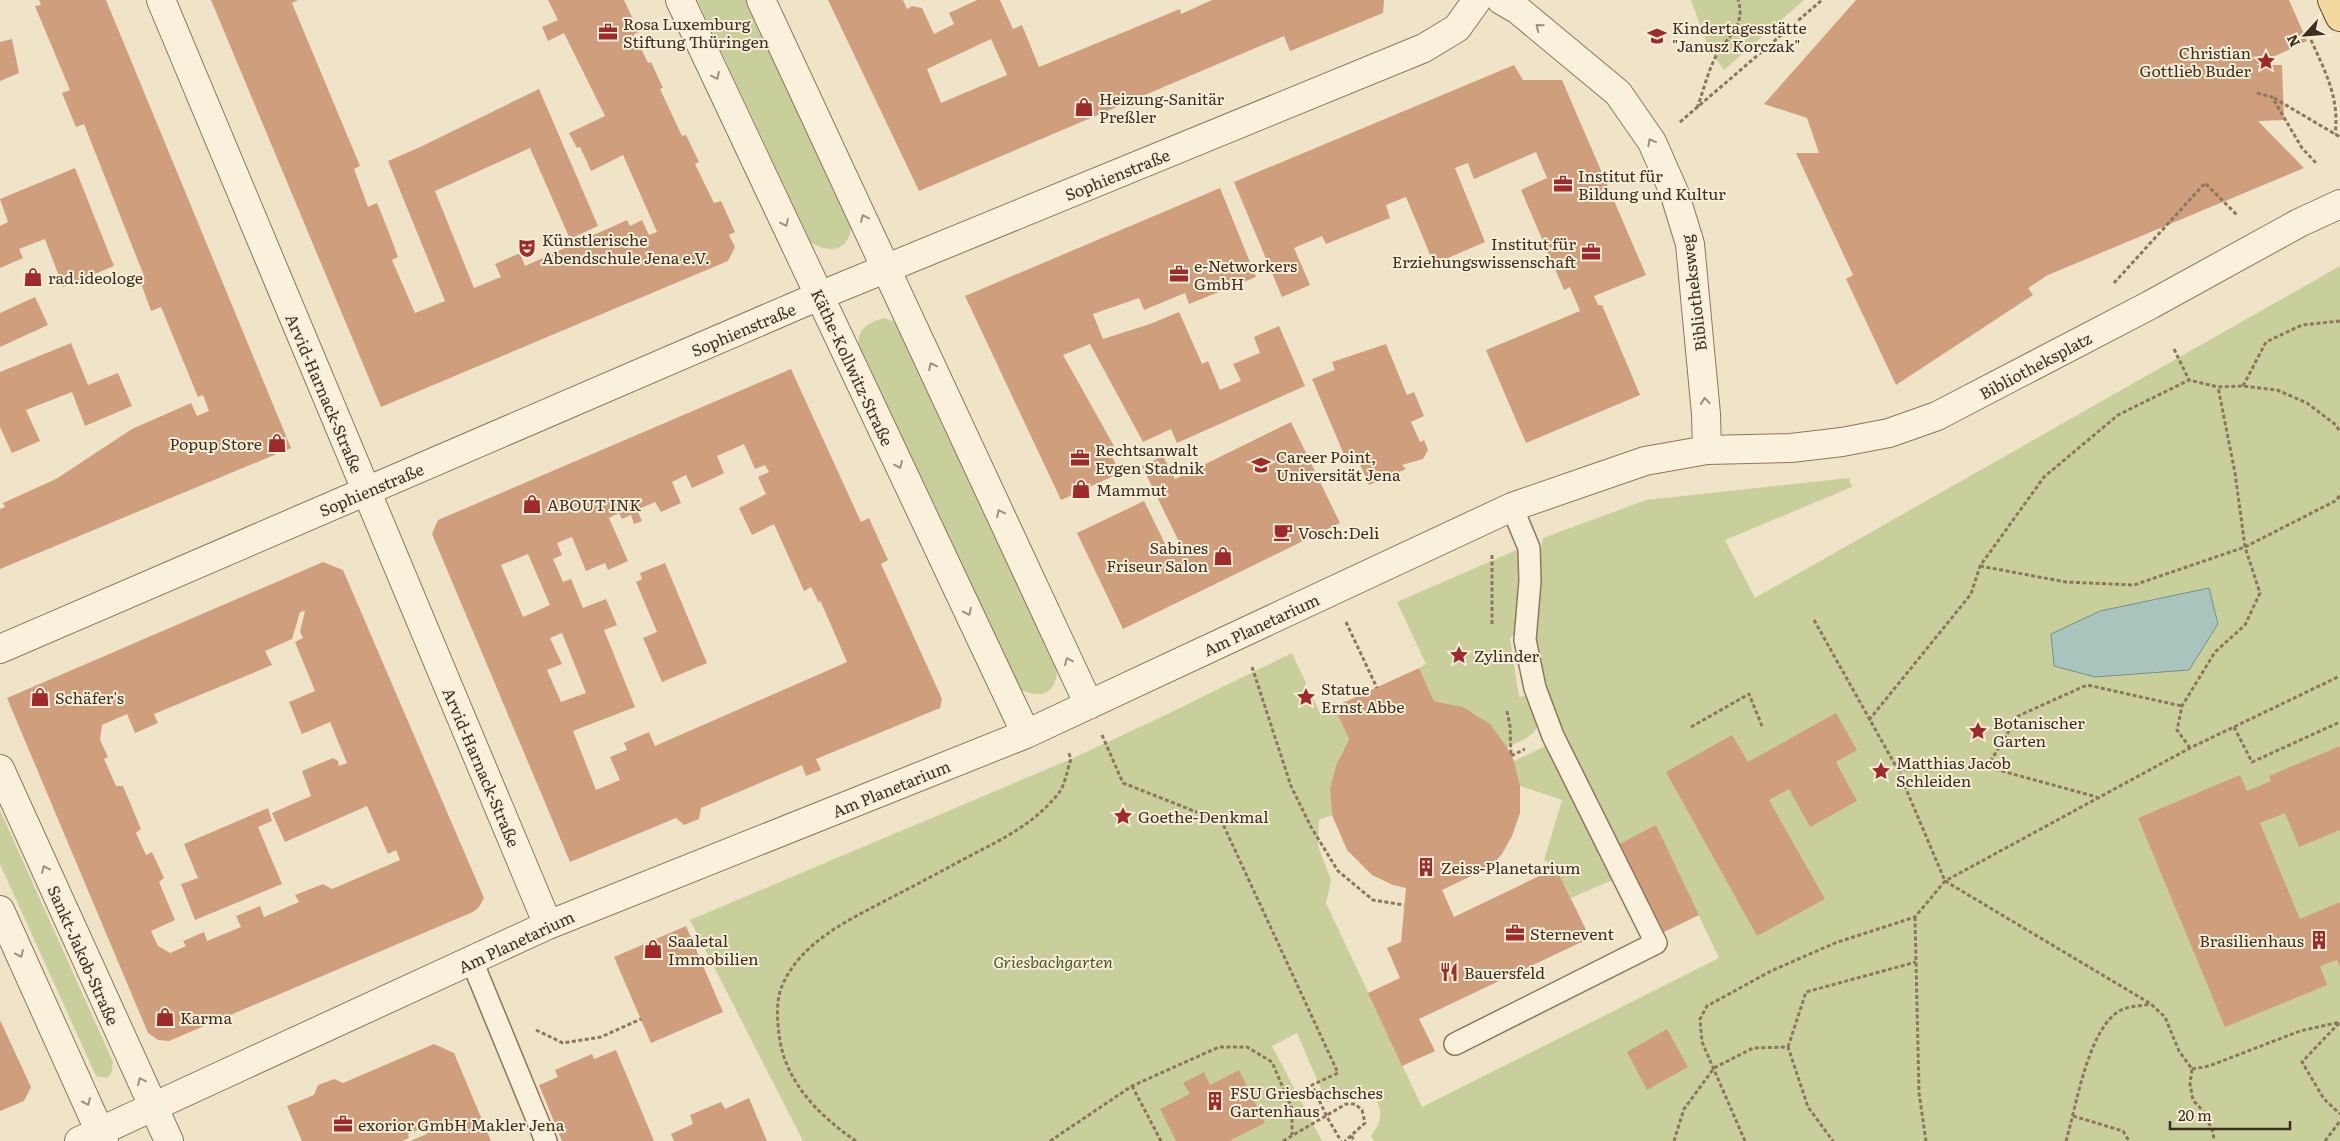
<svg xmlns="http://www.w3.org/2000/svg" width="2340" height="1141" font-family="Literata,serif">
  <style>
    .green { fill: #c9cf9b }
    .water { fill: #a9c4bc; stroke: #6f938a }
    .building { fill: #cf9f7d; fill-rule: evenodd }
    .lines { fill: none; stroke-linecap: round; stroke-linejoin: round }
    .service-casing { stroke: #8d765c; stroke-width: 24 }
    .minor-casing { stroke: #8d765c; stroke-width: 30 }
    .primary-casing { stroke: #5b4430; stroke-width: 30 }
    .path { stroke: #8d765c; stroke-width: 3; stroke-dasharray: 4 2.5; stroke-linecap: butt }
    .service { stroke: #faf1dc; stroke-width: 21 }
    .minor { stroke: #faf1dc; stroke-width: 28 }
    .primary { stroke: #f3d9a0; stroke-width: 28 }
    .oneway { stroke: #9c907e }
    .labels { text-anchor: middle; dominant-baseline: central; stroke-width: 4; stroke-linejoin: round; paint-order: stroke }
    .poi-label { font-size: 16px; fill: #3d2e20; stroke: #f7eed8; text-anchor: start }
    .street-label { font-size: 16px; fill: #3d2e20; stroke: #f7eed8 }
    .park-label { font-size: 16px; font-style: italic; fill: #4d5a26; stroke: #f7eed8 }
  </style>
  <rect width="100%" height="100%" fill="#f0e4c8"/>
  <path class="green" d="M697,0h52l103,222c-2,27 -17,33 -41,21z
    M1691,0h113l-80,70 -15,-21z
    M2340,266v875h-966l-3,-5c4,-6 8,-11 9,-18 3,-16 -12,-32 -28,-28 -9,2 -17,8 -25,13l-30,-70 -25,13 50,95h-519l-113,-221 381,-161 80,-37 141,-69 28,60 14,-6 15,32c-15,25 -21,47 -17,76l-13,5 -1,26 13,34 -5,23 96,204 297,-149 -63,-132 -37,18 -54,-109 -26,-59 -6,-50 4,-51 6,-37 103,-38 203,-22 3,9 -127,53 30,58z
    M884,318l12,4 161,345c0,28 -16,33 -40,21l-156,-328c-6,-25 -2,-35 23,-42z
    M1521,548l-4,43 1,40 -8,7 9,59 7,-1 14,25c-5,16 -19,20 -33,26 -19,-29 -39,-41 -73,-46l-15,-33 7,-4 -29,-62z
    M1550,744l65,135 -44,19 -15,-30 -12,-8 18,-60 -42,-14 -6,-25z
    M0,810l113,252 -2,12 -4,4 -11,-2 -96,-212z"/>
  <path class="water" d="M2209,588l9,36 -29,46 -94,7 -41,-11 -3,-32 49,-23z"/>
  <path class="building" d="M39,0h67l185,448 -291,121v-60l5,-2 -2,-4 53,-24 76,-50 59,-26 6,13 12,-5 -6,-16 -5,2 -37,-90 -10,4 -12,-33 5,-2 -60,-152 -8,3 -14,-34 8,-3 -35,-84 6,-1z
    M211,0h87l-6,3 68,163 -6,3 14,38 9,-4 11,27 10,27 -6,3 23,53 30,-12 -57,-140 30,-13 121,-59 59,137 -28,13 -40,-91 -95,43 39,97 27,-11 -6,-13 25,-11 5,13 102,-46 3,6 12,-6 7,15 8,-3 -34,-77 -32,16 -11,-24 -3,1 -8,-15 36,-17 -41,-83 -16,8 -6,-14 16,-7 -10,-20h76l15,32 -5,2 14,29 3,-1 12,26 -3,1 22,47 4,-1 13,27 -4,2 19,39 7,-2 14,31 -6,3 6,12 -7,14 -347,146z
    M828,0h75l4,9 5,-3 10,2 12,26 20,-10 -5,-11 28,-13h23l13,29 9,-4 17,42 141,-58 1,5 31,-14h172l-1,13 -93,38 -6,-15 -365,155zM991,39l16,36 -66,28 -14,-34z
    M1856,0h433l18,41 -51,24h26l2,55 -26,1 46,47 -256,107 -20,13 5,7 -137,90 -50,-106 7,-4 -57,-122h23l-12,-35 -43,-14z
    M12,39l7,34 -19,8v-39z
    M1514,65l9,15h39l84,195 -52,21 4,9h4l38,90 -114,48 -40,-93 94,-39 -10,-24 -6,3 -43,-100 26,-12 -11,-26 -62,27 -6,-16 -13,5 30,74 -51,22 -28,-67 -20,8 4,13 -64,26 -4,-8 -28,12 16,37 -28,12 -48,-115z
    M75,168l39,98 -51,21 -18,-48 -26,10 4,9 -23,10v-42l8,-4 -8,-23z
    M1220,188l36,89 -67,27 -4,-11 -41,17 -5,-12 -46,16 10,25 47,-15 29,-12 23,52 6,-3 12,29 21,-9 -8,-17 27,-11 -6,-16 25,-11 26,60 -128,57 -6,-14 -28,13 -53,-98 -27,11 51,91 -6,2 12,25 -59,27 -96,-204z
    M35,297l13,28 -48,22v-34z
    M71,343l17,42 30,-12 14,33 -47,20 -13,-34 -46,18 14,31 -28,12 -12,-26v-55z
    M1386,344l21,51 7,-3 10,24 -13,6 9,20 4,-2 4,10 -5,9 -21,6 4,4 -37,16 -14,-32 -10,4 -33,-78 23,-9 -3,-8z
    M791,369l70,153 8,-4 19,42 -7,4 61,135 -2,9 -124,51 5,11 -15,6 -4,-11 -101,43 -2,11 -15,6 -8,-7 -106,44 -138,-328 6,-14zM744,444l11,25 10,-4 4,7 -11,5 8,17 -27,14 13,27 22,-11 30,67 7,-4 8,16 1,-3 27,62 -192,84 -6,-14 -25,11 3,7 -17,7 10,23 -24,10 -23,-59 62,-24 -31,-77 13,-5 -11,-26 -23,9 -12,-29 -8,3 -10,-23 9,-4 -5,-12 15,-6 14,34 19,-8 3,7 20,-9 -19,-43 10,-5 3,6 9,-4 3,9 8,-3 -5,-11 18,-8 6,10 20,-9 -9,-21 14,-7 6,13 20,-9 12,-6 -7,-17zM528,554l22,51 -27,12 -22,-52zM562,633l24,60 -25,9 -14,-32 15,-6 -12,-26z
    M1291,422l49,101 -217,106 -46,-96 67,-32 27,55 12,-6 -41,-84 21,-10 12,23z
    M323,562l20,8 141,328 -5,9 -6,5 -304,129 -11,-1 -10,-7 -141,-335zM305,611l-5,21 3,6 -8,4 20,49 -26,11 13,32 28,-12 17,41 -8,3 -1,-5 -5,-3 -31,13 9,25 -39,17 13,29 82,-36 21,48 8,-4 4,10 -68,29 -9,-5 -28,11 4,7 -35,15 -4,-11 -24,10 5,11 -34,14 -3,-9 -21,9 3,5 -16,7 -12,-7 -7,-15 24,-11 -16,-38 5,-4 -12,-26 -6,3 -10,-22 5,-4 -18,-43h-7l-12,-27 4,-2 -8,-17 2,-15 25,-11 8,19 23,-10 -4,-9 118,-49 -7,-14 27,-12 8,-27z
    M665,563l42,100 -45,19 -19,-44 14,-6 -21,-50 6,-3 -2,-6z
    M1419,668l15,33 29,6 27,17 17,23 7,14 6,25v27l-8,23 -10,18 -12,13 -48,23 12,27 102,-49 34,70 -171,81 16,32 -33,15 -34,-73 32,-15 -13,-30 14,-6 5,-54 -13,-3 -21,-10 -25,-25 -15,-35 -2,-26 6,-24 13,-26 -15,-32z
    M1836,713l21,37 -21,12 21,39 -47,26 -21,-38 -20,11 56,99 -68,37 -91,-164 66,-37 16,27z
    M2340,746v84l-41,17 -14,-34 -25,10 40,96 40,-17v65l-3,-7 -17,6 7,19 -102,42 -87,-209 102,-43 7,16 24,-10 -2,-5z
    M268,808l4,13 -14,6 24,57 -87,36 -14,-36 17,-6 -14,-34z
    M1656,825l43,90 -37,18 -43,-89z
    M686,926l37,86 -72,31 -37,-86z
    M0,1020l31,67 -7,14 -24,10z
    M1667,1029l21,38 -41,23 -20,-38z
    M434,1044l20,9 37,88h-81l17,-7 -2,-7 -17,7 1,4 -7,3h-100l-15,-35 27,-11 4,-10 16,-6 9,4z
    M616,1050l38,91h-92l-23,-56 19,-8 -3,-7 37,-16 2,5z
    M1239,1070l26,53 -36,18h-53l-16,-32 30,-15 -7,-11 21,-11 6,13z
    M749,1098l18,43h-93l-3,-7 22,-10 -3,-9 31,-13 4,7z"/>
  <g class="lines">
    <g class="service-casing">
      <path id="service" d="M472,961l74,180
        M1455,1044l201,-101 -103,-207 -18,-48 -10,-48 5,-59 -1,-33 -17,-41"/>
    </g>
    <g class="minor-casing">
      <path id="minor" d="M161,0l387,925
        M680,0l346,734
        M761,0l328,705
        M1501,0l17,10 100,83 34,49 22,50 16,52 16,170 1,36
        M0,649l819,-353 605,-248 33,-20 20,-28
        M0,769l169,372
        M0,910l104,231
        M79,1141l469,-216 478,-191 486,-227 133,-46 62,-11 84,-2 51,-6 47,-9 48,-17 213,-111 149,-82 41,-19"/>
    </g>
    <g class="primary-casing">
      <path id="primary" d="M2332,0l8,17"/>
    </g>
    <path class="path" d="M2311,40c14,31 29,59 24,94
      M2257,93l15,4 30,51 14,15
      M2274,98l66,39
      M1697,108c6,-16 10,-33 17,-48 10,-22 33,-32 24,-60
      M1680,122l142,-122
      M2114,283l91,-100 32,32
      M2174,349l15,31
      M2243,386l23,-44 36,-17 38,-4
      M1492,555v71
      M1980,566l86,16 68,3 111,-38 92,-47 3,-6
      M1814,620l84,150 47,111 206,123 14,13 14,34 13,18 -2,15 3,16 11,12 9,20 1,9
      M1346,622l31,66
      M1252,667l39,119 20,41 27,44 35,29 31,5
      M1507,711l3,15 1,30 14,-7
      M1869,720l102,-126 9,-28 64,-89 74,-62 71,-35 29,7 25,-1 34,4 30,13 29,22 4,7
      M1691,727l58,-33 13,32
      M2234,727l18,35 88,-40
      M1102,735l21,48 99,39 116,251 -26,12 15,32 14,24
      M2190,748l-13,-18 5,-24 33,-54 30,-27 15,-32 -15,-46 -10,-74 -17,-86
      M1987,767l31,-51 69,-31 95,21
      M1898,770l89,-3 110,30
      M1915,917l4,176 7,48
      M2339,1023l-37,39 22,37 16,15
      M536,1030l27,13 38,-6 40,-18
      M1788,1047l18,-55 110,-30
      M2192,1069l17,-3 91,-35 40,-9
      M1132,1086l29,55
      M2073,1116l50,15 6,10
      M1351,1136l4,5
      M856,1141c-37,-25 -72,-60 -77,-107 -2,-15 -3,-34 3,-48 17,-40 57,-61 93,-80 29,-15 58,-30 87,-46 36,-19 69,-33 96,-66 7,-8 9,-24 13,-35l-3,-8
      M1050,1141l82,-55 87,-39h28l25,15 20,47v26
      M1283,1141l63,-37h9l7,6 3,13 -20,18
      M1674,1141l10,-32 30,-41 39,-20 35,-1 20,60 25,34
      M1745,1141l-43,-99 -2,-23 7,-13 64,-35 64,-28 80,-26 30,-36 245,-133 150,-72
      M2066,1141c10,-33 22,-114 55,-131 8,-4 21,-4 30,-6
      M2325,1141l15,-20"/>
    <use href="#service" class="service"/>
    <use href="#minor" class="minor"/>
    <use href="#primary" class="primary"/>
  </g>
  <defs><path id="oneway-chevron" d="M-2-3.5L2.5 0L-2 3.5" fill="none" stroke-width="1.6" stroke-linecap="round" stroke-linejoin="round" transform="scale(1.25)"/></defs>
  <g class="oneway">
    <use href="#oneway-chevron" transform="translate(1539 27) rotate(-141)"/>
    <use href="#oneway-chevron" transform="translate(716 76) rotate(65)"/>
    <use href="#oneway-chevron" transform="translate(1651 142) rotate(-119)"/>
    <use href="#oneway-chevron" transform="translate(864 218) rotate(-115)"/>
    <use href="#oneway-chevron" transform="translate(785 223) rotate(65)"/>
    <use href="#oneway-chevron" transform="translate(932 366) rotate(-115)"/>
    <use href="#oneway-chevron" transform="translate(1705 401) rotate(-95)"/>
    <use href="#oneway-chevron" transform="translate(899 465) rotate(65)"/>
    <use href="#oneway-chevron" transform="translate(1000 513) rotate(-115)"/>
    <use href="#oneway-chevron" transform="translate(968 612) rotate(65)"/>
    <use href="#oneway-chevron" transform="translate(1068 661) rotate(-115)"/>
    <use href="#oneway-chevron" transform="translate(45 869) rotate(-114)"/>
    <use href="#oneway-chevron" transform="translate(20 954) rotate(66)"/>
    <use href="#oneway-chevron" transform="translate(141 1081) rotate(-115)"/>
    <use href="#oneway-chevron" transform="translate(87 1102) rotate(66)"/>
  </g>
  <defs>
    <g id="office-bare" transform="scale(1.5)"><path d="M-6-3h4V-5.5h4V-3h4V5H-6ZM-1-4.5V-3h2v-1.5ZM-6 0V1H6V0Z" fill="#9e2a2b" stroke="#f7eed8" stroke-width="2.5" paint-order="stroke"/></g>
    <g id="school-bare" transform="scale(1.5)"><path d="M0-5L7-2L0 1L-7-2ZM-4 1L0 2.5L4 1V4Q0 6-4 4Z" fill="#9e2a2b" stroke="#f7eed8" stroke-width="2.5" paint-order="stroke"/></g>
    <g id="sight-bare" transform="scale(1.5)"><path d="M0-6L1.8-2.2L6-1.7L2.9 1.2L3.7 5.4L0 3.3L-3.7 5.4L-2.9 1.2L-6-1.7L-1.8-2.2Z" fill="#9e2a2b" stroke="#f7eed8" stroke-width="2.5" paint-order="stroke"/></g>
    <g id="shop-bare" transform="scale(1.5)"><path d="M-5-2.5h2.3a2.7 3.5 0 0 1 5.4 0H5L5.5 6h-11ZM-1.5-2.5h3a1.5 2.3 0 0 0-3 0Z" fill="#9e2a2b" stroke="#f7eed8" stroke-width="2.5" paint-order="stroke"/></g>
    <g id="theatre-bare" transform="scale(1.5)"><path d="M-5-5.5Q0-4 5-5.5V0Q5 5 0 6Q-5 5-5 0ZM-3.3-2.5H-1v1.5H-3.3ZM1-2.5H3.3v1.5H1ZM-2.8 1Q0 5.5 2.8 1Z" fill="#9e2a2b" stroke="#f7eed8" stroke-width="2.5" paint-order="stroke"/></g>
    <g id="university-bare" transform="scale(1.5)"><path d="M0-5L7-2L0 1L-7-2ZM-4 1L0 2.5L4 1V4Q0 6-4 4Z" fill="#9e2a2b" stroke="#f7eed8" stroke-width="2.5" paint-order="stroke"/></g>
    <g id="cafe-bare" transform="scale(1.5)"><path d="M-5.5-4.5H6V0H3Q3 3.5 0 3.5H-2.5Q-5.5 3.5-5.5 0ZM3-3.2v2h1.7v-2ZM-6 4.5H4V6H-6Z" fill="#9e2a2b" stroke="#f7eed8" stroke-width="2.5" paint-order="stroke"/></g>
    <g id="building-bare" transform="scale(1.5)"><path d="M-4-6H4V6H1V3H-1V6H-4ZM-2.5-4.3h1.7v1.8h-1.7ZM.8-4.3h1.7v1.8H.8ZM-2.5-1h1.7V.8h-1.7ZM.8-1h1.7V.8H.8Z" fill="#9e2a2b" stroke="#f7eed8" stroke-width="2.5" paint-order="stroke"/></g>
    <g id="restaurant-bare" transform="scale(1.5)"><path d="M-5-6h1v4h1v-4h1v4h1v-4h1v5L-1.5 .5V6h-2V.5L-5-1ZM5-6V6H3V1.5H1.5Q1.5-4 5-6Z" fill="#9e2a2b" stroke="#f7eed8" stroke-width="2.5" paint-order="stroke"/></g>
  </defs>
  <g fill-rule="evenodd">
    <use href="#office-bare" x="608" y="32"/>
    <use href="#school-bare" x="1657" y="36"/>
    <use href="#sight-bare" x="2266" y="61"/>
    <use href="#shop-bare" x="1084" y="107"/>
    <use href="#office-bare" x="1563" y="184"/>
    <use href="#theatre-bare" x="527" y="248"/>
    <use href="#office-bare" x="1591" y="252"/>
    <use href="#office-bare" x="1179" y="274"/>
    <use href="#shop-bare" x="33" y="277"/>
    <use href="#shop-bare" x="277" y="443"/>
    <use href="#office-bare" x="1080" y="458"/>
    <use href="#university-bare" x="1261" y="465"/>
    <use href="#shop-bare" x="1081" y="489"/>
    <use href="#shop-bare" x="532" y="504"/>
    <use href="#cafe-bare" x="1283" y="532"/>
    <use href="#shop-bare" x="1223" y="556"/>
    <use href="#sight-bare" x="1459" y="655"/>
    <use href="#shop-bare" x="40" y="697"/>
    <use href="#sight-bare" x="1306" y="697"/>
    <use href="#sight-bare" x="1978" y="731"/>
    <use href="#sight-bare" x="1881" y="771"/>
    <use href="#sight-bare" x="1123" y="816"/>
    <use href="#building-bare" x="1426" y="867"/>
    <use href="#office-bare" x="1515" y="933"/>
    <use href="#building-bare" x="2319" y="940"/>
    <use href="#shop-bare" x="653" y="949"/>
    <use href="#restaurant-bare" x="1449" y="972"/>
    <use href="#shop-bare" x="165" y="1017"/>
    <use href="#building-bare" x="1215" y="1101"/>
    <use href="#office-bare" x="343" y="1124"/>
  </g>
  <g class="labels">
    <g class="poi-label">
      <text x="623" y="23">Rosa Luxemburg<tspan x="623" dy="18">Stiftung Thüringen</tspan></text>
      <text x="1672" y="27">Kindertagesstätte<tspan x="1672" dy="18">"Janusz Korczak"</tspan></text>
      <text x="2251" y="52" text-anchor="end">Christian<tspan x="2251" dy="18">Gottlieb Buder</tspan></text>
      <text x="1099" y="98">Heizung-Sanitär<tspan x="1099" dy="18">Preßler</tspan></text>
      <text x="1578" y="175">Institut für<tspan x="1578" dy="18">Bildung und Kultur</tspan></text>
      <text x="542" y="239">Künstlerische<tspan x="542" dy="18">Abendschule Jena e.V.</tspan></text>
      <text x="1576" y="243" text-anchor="end">Institut für<tspan x="1576" dy="18">Erziehungswissenschaft</tspan></text>
      <text x="1194" y="265">e-Networkers<tspan x="1194" dy="18">GmbH</tspan></text>
      <text x="48" y="277">rad.ideologe</text>
      <text x="262" y="443" text-anchor="end">Popup Store</text>
      <text x="1095" y="449">Rechtsanwalt<tspan x="1095" dy="18">Evgen Stadnik</tspan></text>
      <text x="1276" y="456">Career Point,<tspan x="1276" dy="18">Universität Jena</tspan></text>
      <text x="1096" y="489">Mammut</text>
      <text x="547" y="504">ABOUT INK</text>
      <text x="1298" y="532">Vosch:Deli</text>
      <text x="1208" y="547" text-anchor="end">Sabines<tspan x="1208" dy="18">Friseur Salon</tspan></text>
      <text x="1474" y="655">Zylinder</text>
      <text x="1321" y="688">Statue<tspan x="1321" dy="18">Ernst Abbe</tspan></text>
      <text x="55" y="697">Schäfer's</text>
      <text x="1993" y="722">Botanischer<tspan x="1993" dy="18">Garten</tspan></text>
      <text x="1896" y="762">Matthias Jacob<tspan x="1896" dy="18">Schleiden</tspan></text>
      <text x="1138" y="816">Goethe-Denkmal</text>
      <text x="1441" y="867">Zeiss-Planetarium</text>
      <text x="1530" y="933">Sternevent</text>
      <text x="668" y="940">Saaletal<tspan x="668" dy="18">Immobilien</tspan></text>
      <text x="2304" y="940" text-anchor="end">Brasilienhaus</text>
      <text x="1464" y="972">Bauersfeld</text>
      <text x="180" y="1017">Karma</text>
      <text x="1230" y="1092">FSU Griesbachsches<tspan x="1230" dy="18">Gartenhaus</tspan></text>
      <text x="358" y="1124">exorior GmbH Makler Jena</text>
    </g>
    <g class="street-label">
      <text transform="translate(1117 174) rotate(-22)">Sophienstraße</text>
      <text transform="translate(1693 293) rotate(-97)">Bibliotheksweg</text>
      <text transform="translate(743 329) rotate(-23)">Sophienstraße</text>
      <text transform="translate(2035 365) rotate(-28)">Bibliotheksplatz</text>
      <text transform="translate(853 367) rotate(65)">Käthe-Kollwitz-Straße</text>
      <text transform="translate(325 393) rotate(67)">Arvid-Harnack-Straße</text>
      <text transform="translate(371 489) rotate(-23)">Sophienstraße</text>
      <text transform="translate(1261 624) rotate(-25)">Am Planetarium</text>
      <text transform="translate(482 767) rotate(67)">Arvid-Harnack-Straße</text>
      <text transform="translate(891 788) rotate(-22)">Am Planetarium</text>
      <text transform="translate(516 941) rotate(-25)">Am Planetarium</text>
      <text transform="translate(84 955) rotate(66)">Sankt-Jakob-Straße</text>
    </g>
    <g class="park-label">
      <text x="1053" y="961">Griesbachgarten</text>
    </g>
  </g>
  <g transform="translate(2305 35) rotate(244)" stroke="#f7eed8" stroke-width="4" paint-order="stroke">
  <path d="M0-4L9 19L0 12L-9 19Z" fill="#3d2e20"/>
  <text y="-8" font-size="14" font-weight="bold" text-anchor="middle" fill="#3d2e20">N</text>
  </g>
  <path d="M2170 1121v8h120v-8" fill="none" stroke="#3d2e20" stroke-width="2.5"/>
  <text x="2178" y="1121" font-size="15" fill="#3d2e20" stroke="#f7eed8" stroke-width="4" paint-order="stroke">20 m</text>
</svg>
